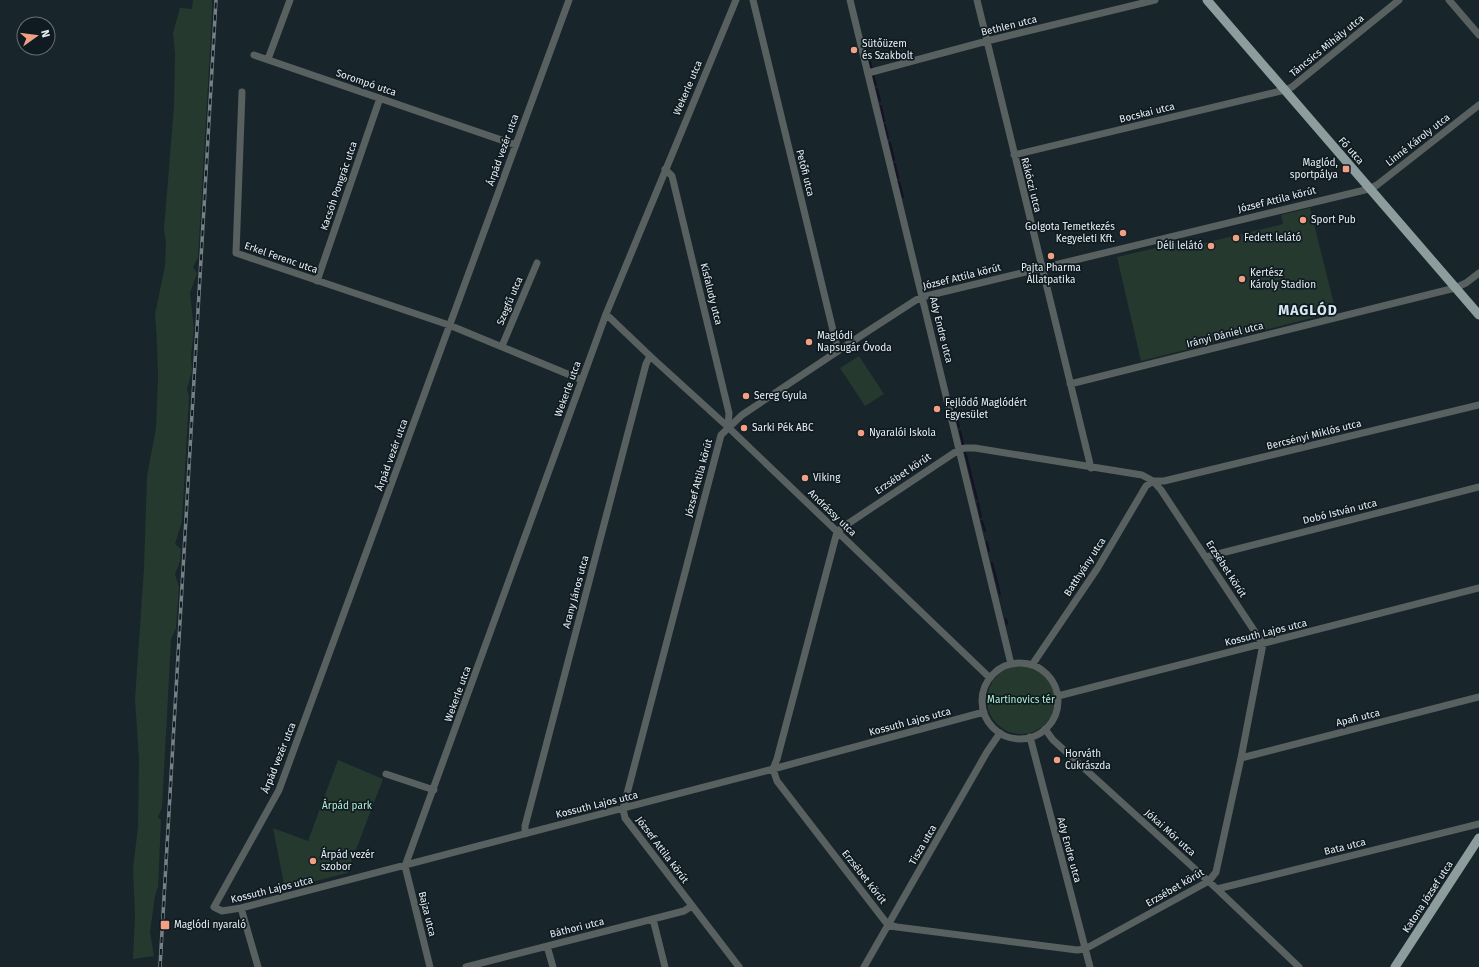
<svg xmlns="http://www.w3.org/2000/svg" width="1479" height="967" font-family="'Fira Sans',sans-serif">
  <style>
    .green { fill: #26392f }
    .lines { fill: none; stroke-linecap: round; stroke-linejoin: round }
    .stream { stroke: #160f26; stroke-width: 2 }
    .minor { stroke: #586060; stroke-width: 7 }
    .major { stroke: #8d9d9d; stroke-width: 9 }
    .rail-casing { stroke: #768186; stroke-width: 3.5 }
    .rail { stroke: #0f1b21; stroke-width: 2; stroke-dasharray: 6; stroke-linecap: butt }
    .poi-dot { fill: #f39f85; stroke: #0f1b21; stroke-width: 1.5 }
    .labels { text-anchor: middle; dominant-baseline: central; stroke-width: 3.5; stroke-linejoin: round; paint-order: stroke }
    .street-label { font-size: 10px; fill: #e8f0f5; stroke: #0f1b21 }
    .poi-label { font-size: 10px; fill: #e8f0f5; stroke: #0f1b21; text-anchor: start }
    .park-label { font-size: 10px; fill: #b1f0d0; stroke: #0f1b21 }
    .district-label { font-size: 14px; font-weight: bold; letter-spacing: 1px; fill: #d6e6ef; stroke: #0f1b21 }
  </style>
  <rect width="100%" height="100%" fill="#18252b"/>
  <path class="green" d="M193,0h19v14l-14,244 -5,9 4,6 -7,20 4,36 -3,27 1,15 -5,18 2,8 -7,125 -7,22 6,5 -1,12 -5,13 4,13 -3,41 -5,12 -9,168 -4,9 3,3 -3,67 -3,9 -5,36 4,24 -21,3 2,-45 -2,-46 5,-41 1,-67 -4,-61 9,-131 3,-92 9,-48 2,-51 -1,-34 -2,-29 10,-48 1,-22 -2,-14 10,-124 1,-53 -2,-20 7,-25 12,1z
    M1310,208l26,104 -195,49 -24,-104 60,-14 2,6 104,-25 -2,-9z
    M859,356l25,38 -19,12 -25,-38z
    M987 700a34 34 0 1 1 68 0a34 34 0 1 1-68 0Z
    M338,760l45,19 -36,94 -62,16 -12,-61 35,13z"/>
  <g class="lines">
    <path class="stream" d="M870,62l2,7
      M873,75l3,10
      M877,89l3,12
      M881,106l3,15
      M885,125l3,13
      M890,143l4,17
      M895,164l3,14
      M899,182l4,15
      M952,398l3,14
      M956,416l3,11
      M960,431l3,13
      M965,452l12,47
      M978,503l3,14
      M982,521l3,10
      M987,542l2,9
      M992,563l8,31
      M1006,619l1,5"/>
    <path class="minor" d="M569,0l-290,790 -65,117 8,4 19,-3 532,-139 211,-57
      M753,0l85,351
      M850,0l161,664
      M977,0l114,468
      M1449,0l30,35
      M254,55l262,90
      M268,59l22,-59
      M868,73l119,-32 168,-41
      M242,92l-6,161 213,72 133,55
      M1014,155l271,-65 7,-3 107,-87
      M665,169l7,7 57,237 -1,14
      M317,281l63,-183
      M606,314l44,42 78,71 262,251
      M502,346l35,-83
      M1070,384l385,-96 11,-5 13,-10
      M966,448h9l167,27 11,6 8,9 102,154 -22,114 -25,114 -7,9 -124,68 -8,1 -180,-23 -9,-2 -111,-144 -4,-12 4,-10 60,-227 6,-5 117,-78z
      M1206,557l273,-70
      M982 701a38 38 0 1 1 76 0a38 38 0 1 1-76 0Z
      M1032,665l65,-96 49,-83 7,-5h11l315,-76
      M1058,696l421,-108
      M1045,729l8,11 164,149 82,78
      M1030,737l60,230
      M1241,758l238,-61
      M386,774l48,16
      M525,834v-8l121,-462 4,-8
      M1217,889l262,-65
      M241,908l17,59
      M653,919l12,48
      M547,946l6,21
      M430,967l-25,-101 201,-552 130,-314
      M466,967l218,-56 8,-5
      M739,967l-114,-149 -2,-9 98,-374 21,-20 120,-80 54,-35 6,-3 447,-108 8,-4 102,-80
      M864,967l123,-215 13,-19"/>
    <path class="major" d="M1207,0l272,315
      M1395,967l84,-129"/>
    <g class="rail-casing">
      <path id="rail" d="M160,967l56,-967"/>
    </g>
    <use href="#rail" class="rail"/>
  </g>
  <g class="poi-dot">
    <circle cx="854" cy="50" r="4"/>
    <rect x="1342" y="165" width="8" height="8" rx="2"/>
    <circle cx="1303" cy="220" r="4"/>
    <circle cx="1123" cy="233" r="4"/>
    <circle cx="1236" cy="238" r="4"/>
    <circle cx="1211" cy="246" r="4"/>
    <circle cx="1051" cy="256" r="4"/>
    <circle cx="1242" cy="279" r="4"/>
    <circle cx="809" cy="342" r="4"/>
    <circle cx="746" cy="396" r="4"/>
    <circle cx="937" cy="409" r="4"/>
    <circle cx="744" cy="428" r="4"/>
    <circle cx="861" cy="433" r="4"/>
    <circle cx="805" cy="478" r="4"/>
    <circle cx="1057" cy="760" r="4"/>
    <circle cx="313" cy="861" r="4"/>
    <rect x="160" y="920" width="10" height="10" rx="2"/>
  </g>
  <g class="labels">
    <g class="street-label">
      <text transform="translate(1009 26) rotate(-14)">Bethlen utca</text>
      <text transform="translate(1327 46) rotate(-39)">Táncsics Mihály utca</text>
      <text transform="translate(366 83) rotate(19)">Sorompó utca</text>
      <text transform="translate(688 88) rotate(-67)">Wekerle utca</text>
      <text transform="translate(1147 113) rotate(-14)">Bocskai utca</text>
      <text transform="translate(1418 140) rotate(-38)">Linné Károly utca</text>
      <text transform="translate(503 150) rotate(-70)">Árpád vezér utca</text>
      <text transform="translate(1351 151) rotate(49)">Fő utca</text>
      <text transform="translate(805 173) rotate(76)">Petőfi utca</text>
      <text transform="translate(1031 185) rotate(76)">Rákóczi utca</text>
      <text transform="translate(339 186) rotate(-71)">Kacsóh Pongrác utca</text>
      <text transform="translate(1277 200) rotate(-14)">József Attila körút</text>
      <text transform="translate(281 258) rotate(19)">Erkel Ferenc utca</text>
      <text transform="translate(962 277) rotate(-14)">József Attila körút</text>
      <text transform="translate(711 294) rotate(76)">Kisfaludy utca</text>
      <text transform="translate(510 301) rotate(-67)">Szegfű utca</text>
      <text transform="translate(941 330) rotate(76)">Ady Endre utca</text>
      <text transform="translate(1225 335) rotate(-14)">Irányi Dániel utca</text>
      <text transform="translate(568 389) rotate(-70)">Wekerle utca</text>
      <text transform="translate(1314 435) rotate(-14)">Bercsényi Miklós utca</text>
      <text transform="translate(392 455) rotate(-70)">Árpád vezér utca</text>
      <text transform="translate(903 474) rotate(-34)">Erzsébet körút</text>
      <text transform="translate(699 478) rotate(-75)">József Attila körút</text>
      <text transform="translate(1340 512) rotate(-14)">Dobó István utca</text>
      <text transform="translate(832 513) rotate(44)">Andrássy utca</text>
      <text transform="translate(1085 567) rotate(-57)">Batthyány utca</text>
      <text transform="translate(1226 569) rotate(57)">Erzsébet körút</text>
      <text transform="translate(576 592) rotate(-75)">Arany János utca</text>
      <text transform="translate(1266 633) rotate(-14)">Kossuth Lajos utca</text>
      <text transform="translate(458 694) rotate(-70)">Wekerle utca</text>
      <text transform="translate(1358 718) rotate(-14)">Apafi utca</text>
      <text transform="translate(910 722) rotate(-15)">Kossuth Lajos utca</text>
      <text transform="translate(279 758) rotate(-68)">Árpád vezér utca</text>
      <text transform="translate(597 805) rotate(-14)">Kossuth Lajos utca</text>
      <text transform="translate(1170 833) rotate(42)">Jókai Mór utca</text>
      <text transform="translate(923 845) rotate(-60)">Tisza utca</text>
      <text transform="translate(1345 847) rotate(-14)">Bata utca</text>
      <text transform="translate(662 850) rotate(53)">József Attila körút</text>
      <text transform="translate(1069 850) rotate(75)">Ady Endre utca</text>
      <text transform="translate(864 877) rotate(52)">Erzsébet körút</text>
      <text transform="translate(1175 888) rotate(-30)">Erzsébet körút</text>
      <text transform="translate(272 890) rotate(-14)">Kossuth Lajos utca</text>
      <text transform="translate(1428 897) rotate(-57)">Katona József utca</text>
      <text transform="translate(427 914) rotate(76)">Bajza utca</text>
      <text transform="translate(577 928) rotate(-14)">Báthori utca</text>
    </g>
    <g class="poi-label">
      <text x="862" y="44">Sütőüzem<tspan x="862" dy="12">és Szakbolt</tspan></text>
      <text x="1338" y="163" text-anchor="end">Maglód,<tspan x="1338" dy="12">sportpálya</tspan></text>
      <text x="1311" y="220">Sport Pub</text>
      <text x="1115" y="227" text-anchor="end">Golgota Temetkezés<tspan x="1115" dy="12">Kegyeleti Kft.</tspan></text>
      <text x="1244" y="238">Fedett lelátó</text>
      <text x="1203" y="246" text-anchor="end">Déli lelátó</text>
      <text x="1051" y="268" text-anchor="middle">Pajta Pharma<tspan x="1051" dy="12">Állatpatika</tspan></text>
      <text x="1250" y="273">Kertész<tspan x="1250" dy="12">Károly Stadion</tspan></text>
      <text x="817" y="336">Maglódi<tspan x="817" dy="12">Napsugár Óvoda</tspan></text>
      <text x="754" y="396">Sereg Gyula</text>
      <text x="945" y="403">Fejlődő Maglódért<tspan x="945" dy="12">Egyesület</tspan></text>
      <text x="752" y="428">Sarki Pék ABC</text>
      <text x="869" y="433">Nyaralói Iskola</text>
      <text x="813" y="478">Viking</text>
      <text x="1065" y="754">Horváth<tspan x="1065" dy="12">Cukrászda</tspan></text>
      <text x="321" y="855">Árpád vezér<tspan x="321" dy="12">szobor</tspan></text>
      <text x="174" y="925">Maglódi nyaraló</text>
    </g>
    <g class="park-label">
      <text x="1021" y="700">Martinovics tér</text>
      <text x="347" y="806">Árpád park</text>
    </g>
    <g class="district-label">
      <text x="1308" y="310">MAGLÓD</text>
    </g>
  </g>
  <g transform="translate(36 36) rotate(76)"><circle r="19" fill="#0f1b21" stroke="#667076"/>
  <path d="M0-3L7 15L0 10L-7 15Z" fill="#f39f85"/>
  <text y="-6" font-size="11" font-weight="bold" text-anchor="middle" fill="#e8f0f5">N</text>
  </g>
</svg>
